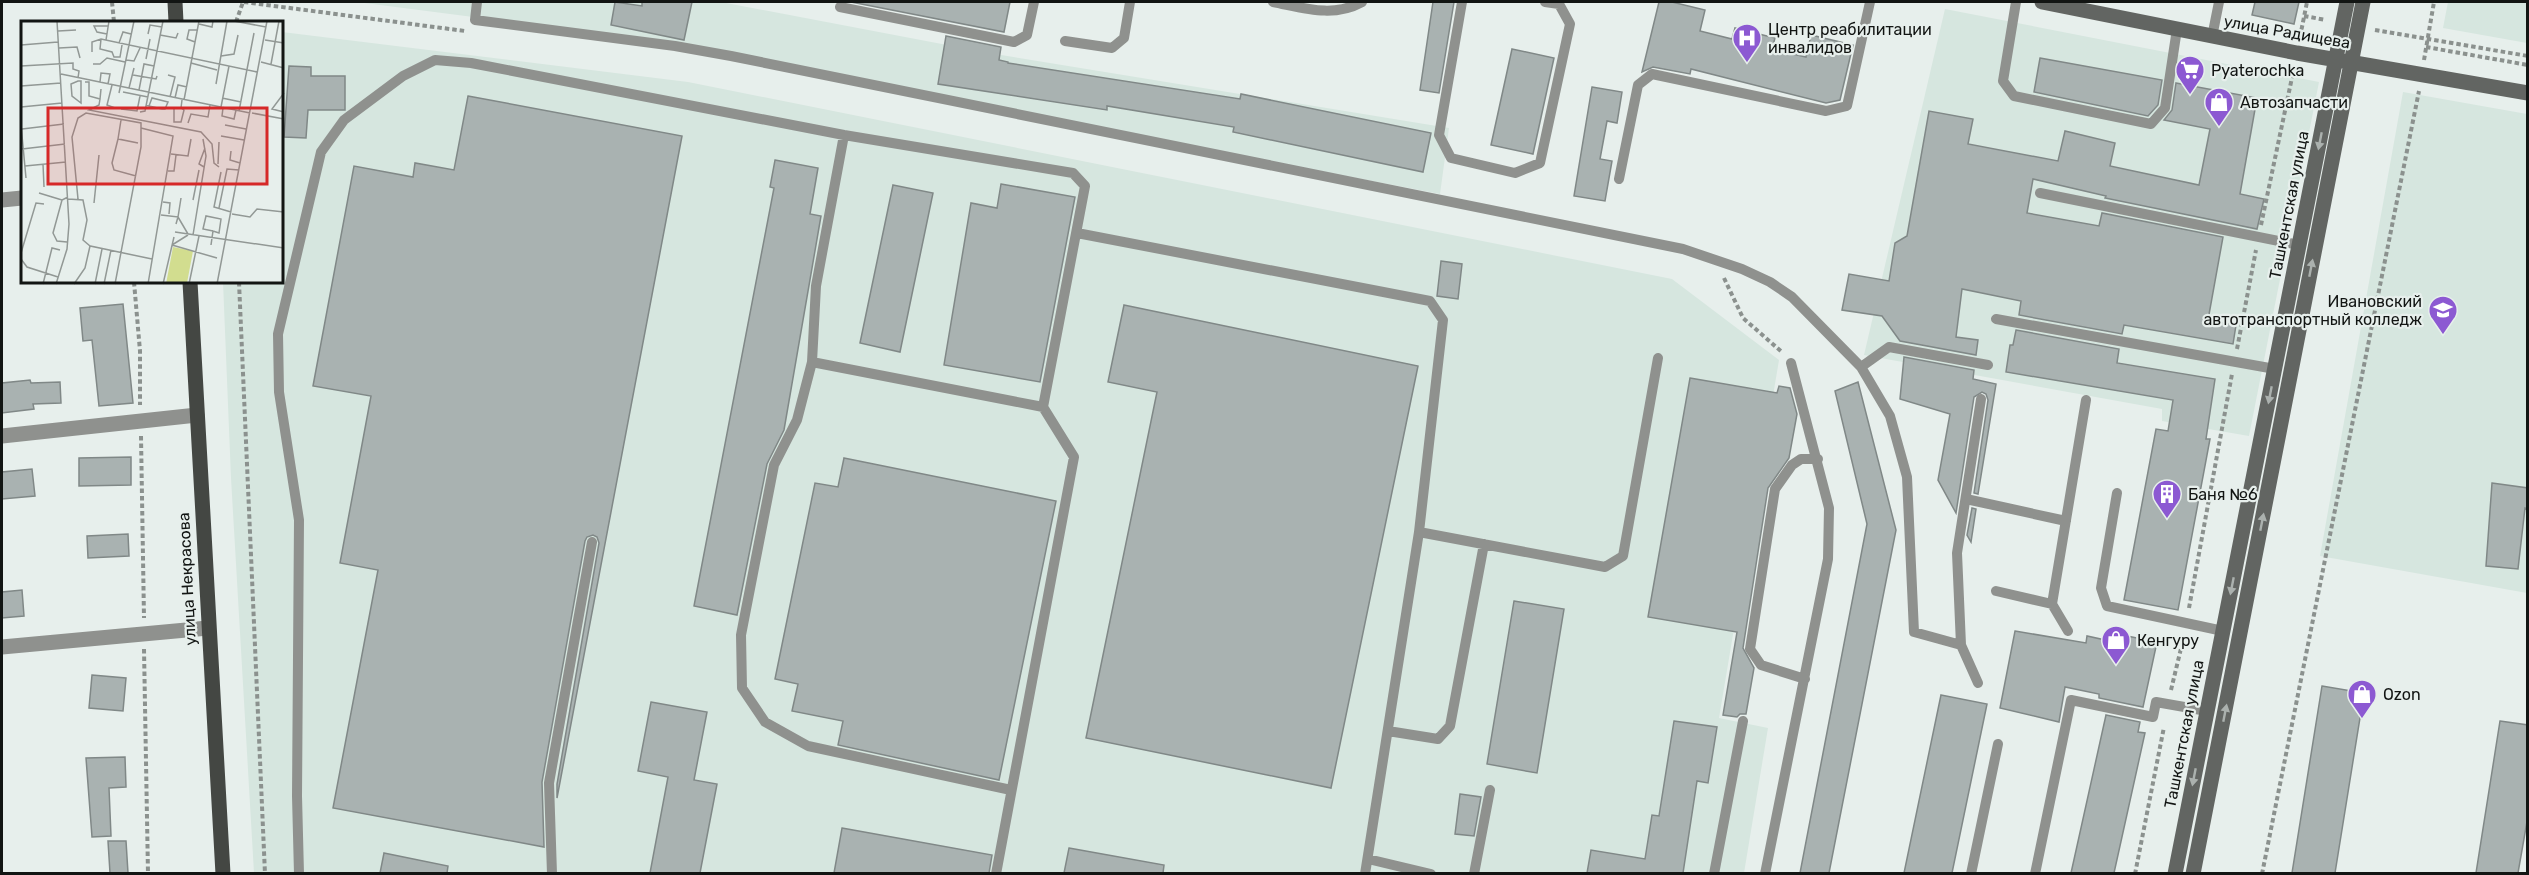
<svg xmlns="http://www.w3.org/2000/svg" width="2529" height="875" font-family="Rubik,sans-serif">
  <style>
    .built { fill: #d6e6df }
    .building { fill: #a9b2b1; stroke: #808887; stroke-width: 1.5 }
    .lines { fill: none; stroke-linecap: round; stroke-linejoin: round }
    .path { stroke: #8b918e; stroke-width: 4; stroke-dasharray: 4.5 3; stroke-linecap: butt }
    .lane { stroke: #8f918e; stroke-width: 10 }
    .street { stroke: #8f918e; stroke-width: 15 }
    .secondary { stroke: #626562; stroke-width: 15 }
    .primary { stroke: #444743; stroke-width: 15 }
    .oneway { fill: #abb1ae }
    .labels { text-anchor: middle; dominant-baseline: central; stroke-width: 4.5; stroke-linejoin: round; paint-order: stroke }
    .poi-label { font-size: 16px; fill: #121513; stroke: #e7efec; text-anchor: start }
    .street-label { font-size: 16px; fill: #121513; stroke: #e7efec }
    .inset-road { fill: none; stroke: #929895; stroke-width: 1.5 }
    .view { fill: #d62828; fill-opacity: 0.15; stroke: #d62828; stroke-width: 3 }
    .inset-edge { fill: none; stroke: #121513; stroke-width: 3 }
  </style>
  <rect width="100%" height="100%" fill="#e7efec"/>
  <path class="built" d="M357,2h364l268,51 460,75 -9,66 -318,-61 -449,-90z
    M2448,2h79v41l-84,-15z
    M1945,9l374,73 -70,354 -87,-15v-12l-298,-54z
    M282,32l406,50 984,197 107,81 -60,358 49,10 -24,145h-1490l-23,-395 -8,-196h59z
    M2403,92l124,22v479l-207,-37z"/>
  <path class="building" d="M615,2l27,4v-4h50l-8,38 -73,-15z
    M851,2h159l-6,30z
    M1433,2h21l-15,91 -19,-3z
    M1659,2h13l33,8 -5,21 32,8 3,-11 40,10 -3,11 34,8 5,-22 42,10 -13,55 -14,3 -135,-34 -1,5 -37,-7 -11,5z
    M2255,2h44l-5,22 -42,-9z
    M946,36l55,11 -2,13 9,2v1l232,36 1,-5 190,39 -8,39 -190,-40 1,-5 -127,-21v4l-169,-26z
    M1512,49l42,9 -21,96 -42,-9z
    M2040,58l122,22 -4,25 -10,11 -114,-24z
    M289,66l22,1v9h34v34h-37l-2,28 -22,-1z
    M2176,83l81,15 -17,96 24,5 -7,30 -152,-31 1,-2 -73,-17 -6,34 72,13 3,-13 121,24 -15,83 28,5 -3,19 -109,-19 -2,9 -103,-19 2,-14 -59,-12 -6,48 22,3 -2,15 -76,-14 -18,-25 -40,-6 7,-36 40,7 6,-38 12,-7 22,-125 44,8 -5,25 90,17 7,-30 50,12 -5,23 89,19 11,-56 -46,-9 8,-10z
    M1592,87l30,5 -5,31 -10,-2 -7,38 12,2 -7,40 -31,-5z
    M468,96l214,40 -125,662v-14l42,-241 -2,-6 -4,-2 -6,2 -2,4 -43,241 2,65 -211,-39 45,-238 -38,-7 31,-167 -58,-10 41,-220 59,11 2,-14 39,7z
    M775,160l43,8 -8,46 11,2 -37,214 -17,34 -30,151 -43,-9 80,-418 -4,-1z
    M1001,184l74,13 -35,185 -96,-17 27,-162 26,5z
    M893,185l40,8 -33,159 -40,-9z
    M1441,261l21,3 -4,35 -21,-3z
    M123,304l10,99 -34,3 -7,-66 -9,1 -3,-33z
    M1124,305l294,61 -87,422 -245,-50 71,-346 -49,-10z
    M2016,330l103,19 -2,14 98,16 -9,60h4l-32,171 -54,-10 32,-171 12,2 5,-31 -167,-28 4,-27h3z
    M1904,357l70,13 -1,9 23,5 -18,110 -4,-1 14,-93 -2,-6 -4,-2 -8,5 -18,116 -18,-33 12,-66 -50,-15z
    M1690,378l87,15 2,-7 11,2 7,26 -8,44 -21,30 -25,160 11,20 -8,46h-6l-3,3 -14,-2 14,-83 -89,-15z
    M30,380l1,3 29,-1 1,21 -28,1 1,5 -32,4v-30z
    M1858,382l38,148 -67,343h-29l67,-349 -32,-133z
    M131,457v28l-52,1v-28z
    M844,458l212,43 -57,279 -161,-35 5,-24 -51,-10 6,-27 -23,-5 40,-196 23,4z
    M32,469l3,27 -33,3v-27z
    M2492,483l36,5v21l-3,-1 -7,61 -32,-3z
    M1972,508l4,1 -5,33 -4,-7z
    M128,534l1,22 -41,2 -1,-22z
    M22,590l2,26 -22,2v-26z
    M1514,601l50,8 -27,164 -50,-9z
    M2015,631l71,12 1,-7 23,5 2,-8 45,9 -14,65 -44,-9v-4l-34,-7 -6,35 -59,-14z
    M92,675l34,3 -3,33 -34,-3z
    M2322,686l42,7 -29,180h-43z
    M1941,695l46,9 -35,169h-48z
    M651,702l56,10 -13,68 23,4 -17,89h-50l18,-96 -30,-6z
    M2106,715l34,7 -2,10 7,1 -31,140h-43z
    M1674,721l43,6 -9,56 -11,-2 -14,92h-96l4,-23 54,9 7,-44 7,1z
    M2500,721l28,4v91l-10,57h-42z
    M125,757l1,30 -17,1 2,48 -19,1 -6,-79z
    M1460,794l21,3 -7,39 -19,-2z
    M842,828l150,27 -3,18h-155z
    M108,841h18l2,32h-18z
    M1069,848l95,17 -1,8h-99z
    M384,853l64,13 -1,7h-67z"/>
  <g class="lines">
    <path class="path" d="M112,2l2,20
      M244,2l221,29
      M2304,16l22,4
      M236,22l7,-20
      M2375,30l153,26
      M2300,37l7,-35
      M2426,47l102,18
      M2424,60l10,-58
      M2261,225l33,-157
      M1724,278l19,40 40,35
      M134,282l6,69v54
      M239,282l26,592
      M2237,349l19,-99
      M141,436l3,182
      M2189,608l43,-234
      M144,649l4,225
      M2171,690l13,-54
      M2135,874l29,-147
      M2262,874l157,-783"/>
    <path class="lane" d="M477,2l-2,18 200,26 56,10 952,193 59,20 28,13 22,15 69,70 29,49 17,61 7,155 47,13 17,38
      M1273,2c31,6 60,16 89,0
      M1462,2l-23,133 12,23 64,15 25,-10 30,-139 -11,-20 -14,-2
      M2016,2l-13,79 11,15 137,28 14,-16 12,-79
      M840,7l174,35 13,-7 7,-33
      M2212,37l7,-35
      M1065,41l47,7 12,-10 6,-36
      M1619,179l19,-94 14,-11 174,37 21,-5 23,-104
      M2040,193l259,52
      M1077,233l353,68 13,19 -24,212 -54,342
      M1996,319l279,50
      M812,362l4,-76 28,-151
      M1861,367l28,-20 99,18
      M2117,493l-16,95 6,18 116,25
      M1966,499l100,22
      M1419,532l186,35 18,-11 35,-198
      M1996,591l56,13 16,27
      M2052,604l34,-204
      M1961,645l-4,-92 24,-154
      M1805,679l-44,-14 -11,-16 25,-160 17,-24 9,-6h17
      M1388,731l50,8 12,-13 34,-182
      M1011,790l-203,-44 -43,-24 -23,-34 -1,-53 33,-170 23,-45 15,-58 231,45
      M1368,859l63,15
      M299,874l-2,-78 2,-276 -20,-128 -1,-58 43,-182 23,-32 59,-44 32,-16 36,3 373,72 229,38 12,13 -42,221 31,50 -78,417
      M552,874l-3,-91 43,-241
      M1474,874l16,-84
      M1714,874l29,-153
      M1765,874l63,-315 1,-51 -38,-145
      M1971,874l27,-130
      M2035,874l36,-174 82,17 3,-15 51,9"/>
    <path class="street" d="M2,200l20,-2
      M2,436l195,-21
      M2,647l206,-19"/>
    <path class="secondary" d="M2042,2l255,51 231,40
      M2175,874l172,-872
      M2193,874l170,-872"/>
    <path class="primary" d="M175,2l1,20
      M190,282l33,592"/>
  </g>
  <defs><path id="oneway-solid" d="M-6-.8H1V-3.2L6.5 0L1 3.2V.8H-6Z" transform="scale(1.5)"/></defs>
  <g class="oneway">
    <use href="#oneway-solid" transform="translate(2320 141) rotate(101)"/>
    <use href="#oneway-solid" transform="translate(2311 268) rotate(-79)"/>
    <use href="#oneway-solid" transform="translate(2270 395) rotate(101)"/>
    <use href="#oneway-solid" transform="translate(2262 522) rotate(-79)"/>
    <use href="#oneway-solid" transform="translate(2232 586) rotate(101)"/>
    <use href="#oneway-solid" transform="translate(2225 713) rotate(-79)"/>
    <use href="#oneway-solid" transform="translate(2194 777) rotate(101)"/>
  </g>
  <defs>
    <g id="hospital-pin" transform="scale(1.5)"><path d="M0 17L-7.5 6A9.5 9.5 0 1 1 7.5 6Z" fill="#8c59d2" stroke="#e7efec"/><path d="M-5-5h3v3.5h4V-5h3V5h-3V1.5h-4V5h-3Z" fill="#fff"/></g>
    <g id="supermarket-pin" transform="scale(1.5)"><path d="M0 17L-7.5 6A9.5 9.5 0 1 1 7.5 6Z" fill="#8c59d2" stroke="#e7efec"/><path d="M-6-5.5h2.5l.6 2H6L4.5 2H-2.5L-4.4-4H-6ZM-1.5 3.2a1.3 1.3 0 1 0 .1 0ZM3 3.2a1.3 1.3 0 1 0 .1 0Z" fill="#fff"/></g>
    <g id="shop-pin" transform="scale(1.5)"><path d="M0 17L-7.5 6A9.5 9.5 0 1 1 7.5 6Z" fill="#8c59d2" stroke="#e7efec"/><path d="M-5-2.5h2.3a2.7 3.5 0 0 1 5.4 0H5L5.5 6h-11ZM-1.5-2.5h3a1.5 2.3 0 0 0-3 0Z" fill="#fff"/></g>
    <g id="university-pin" transform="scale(1.5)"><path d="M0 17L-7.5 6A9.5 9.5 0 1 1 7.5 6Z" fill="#8c59d2" stroke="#e7efec"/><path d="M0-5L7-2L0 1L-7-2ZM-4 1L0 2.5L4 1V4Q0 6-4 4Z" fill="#fff"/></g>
    <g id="building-pin" transform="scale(1.5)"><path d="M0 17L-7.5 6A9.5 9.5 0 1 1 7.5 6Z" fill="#8c59d2" stroke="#e7efec"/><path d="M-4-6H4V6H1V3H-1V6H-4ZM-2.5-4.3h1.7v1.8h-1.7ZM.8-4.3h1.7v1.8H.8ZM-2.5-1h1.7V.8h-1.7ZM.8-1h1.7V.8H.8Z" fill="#fff"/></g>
  </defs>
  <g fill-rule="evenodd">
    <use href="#hospital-pin" x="1747" y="38"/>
    <use href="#supermarket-pin" x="2190" y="70"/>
    <use href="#shop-pin" x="2219" y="102"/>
    <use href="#university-pin" x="2443" y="310"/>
    <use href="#building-pin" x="2167" y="494"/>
    <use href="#shop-pin" x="2116" y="640"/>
    <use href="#shop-pin" x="2362" y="694"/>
  </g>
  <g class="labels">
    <g class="poi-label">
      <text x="1768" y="29">Центр реабилитации<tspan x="1768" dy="18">инвалидов</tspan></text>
      <text x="2211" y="70">Pyaterochka</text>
      <text x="2240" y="102">Автозапчасти</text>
      <text x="2422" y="301" text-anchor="end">Ивановский<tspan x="2422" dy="18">автотранспортный колледж</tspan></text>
      <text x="2188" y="494">Баня №6</text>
      <text x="2137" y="640">Кенгуру</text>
      <text x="2383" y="694">Ozon</text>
    </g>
    <g class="street-label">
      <text transform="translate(2287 32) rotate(10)">улица Радищева</text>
      <text transform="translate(2289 205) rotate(-79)">Ташкентская улица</text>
      <text transform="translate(187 579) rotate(-93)">улица Некрасова</text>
      <text transform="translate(2184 734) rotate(-79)">Ташкентская улица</text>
    </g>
  </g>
  <g transform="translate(21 21)">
    <rect width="262" height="262" fill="#e7efec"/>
    <path d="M152,226l20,4 -6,32 -21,1z" fill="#d2dd8f"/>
    <path class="inset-road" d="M213,0l32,6M178,3l13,3 1,-6M37,10l18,-1M86,13l-10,-2 -3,-6h14M127,13l2,-9 12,2M139,14l16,3 2,-5M80,18l-1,10 12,3 2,5h6l2,-12M85,19l3,-19M244,19l19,3M174,21l-8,-3 2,-9h8M98,22l4,-11 8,2M0,24l37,-3M38,27l18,-1 3,11M71,31v-10l9,-3 156,33M200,35l13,-2 4,-19M125,38l4,-20M105,39l8,1 6,-13M240,41l23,6M170,42l26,7M72,43h7l7,-6 18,4M250,43l8,-43M0,45l52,-3v6l6,2 -1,7M40,53l189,39M112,54l23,4 1,-3M147,54l7,2 -5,20M57,60h3v22l-9,-7 -1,-12zM64,61h4v14l11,3 1,-10M79,61l1,-9 9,1 -2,10M195,63l11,-63M91,64l-5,20 8,3M0,65l40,-3M108,67l5,-20M118,69l5,-26 10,2M102,71l25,5M98,72l15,-72M263,72l-12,16 12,3M154,77l3,-13 9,2M201,77l19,4M79,78l-1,6 -10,5 112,22 11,12 2,19 5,4M163,79l15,-79M125,84l3,1 13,3h3l3,-7 -16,-4 -3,8M0,86l41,-4M200,86l8,-41M160,87l3,2 -3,12h-7v-14h7l1,-8M202,87l-1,8 12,3 2,-9M100,88l16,2 3,-15M218,90l15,-78M119,91l5,-1 18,-90M231,92l32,6M167,102l3,-9 17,3 2,-12M0,104l5,53M204,104l21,4M120,107l32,8 -25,148M1,108l42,-5M200,115l23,4M97,118l3,-19M1,128l43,-5M210,130l-1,9 10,3M150,133l17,2 3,-17M22,143l1,23M197,143l1,-22M4,145l41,-4M183,146l-5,-3 6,-16M147,150h6l2,-16M200,151l-7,35 17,5M115,155l-22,-6 -2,-7 6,-24 20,4M18,172l23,7M47,178l15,1 4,20 -4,20 7,6M57,178l-6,-62 6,-19 8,-5 55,10v24l-26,137M172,179l6,-30M142,181l7,1 -1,11M73,182l5,-48M198,187l8,-39 12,1M211,193l18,3 7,-8 27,3M140,194l17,2 3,-19M155,203l2,-7 10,17M154,211l109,16M172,214l13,-79 -3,-17M46,221l-10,-1 -4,-8 9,-33 6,-3M151,224l45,13M151,224l16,-10M190,224l2,-14 6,2 2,-14 -15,-3 -3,13 10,2M0,232l15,-50 8,1M0,238l6,8 31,10M22,263l9,-36 8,2M35,263l11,-35 2,-25 -12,-203M53,263l11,-16 5,-22 62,13M74,263l7,-35M83,263l7,-34M142,263l11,-47M168,263l10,-48M196,263l50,-263"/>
    <path class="view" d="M27,87h219v76h-219z"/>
    <rect width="262" height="262" class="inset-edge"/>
  </g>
  <rect width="2529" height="875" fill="none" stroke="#121513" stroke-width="6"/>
</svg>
